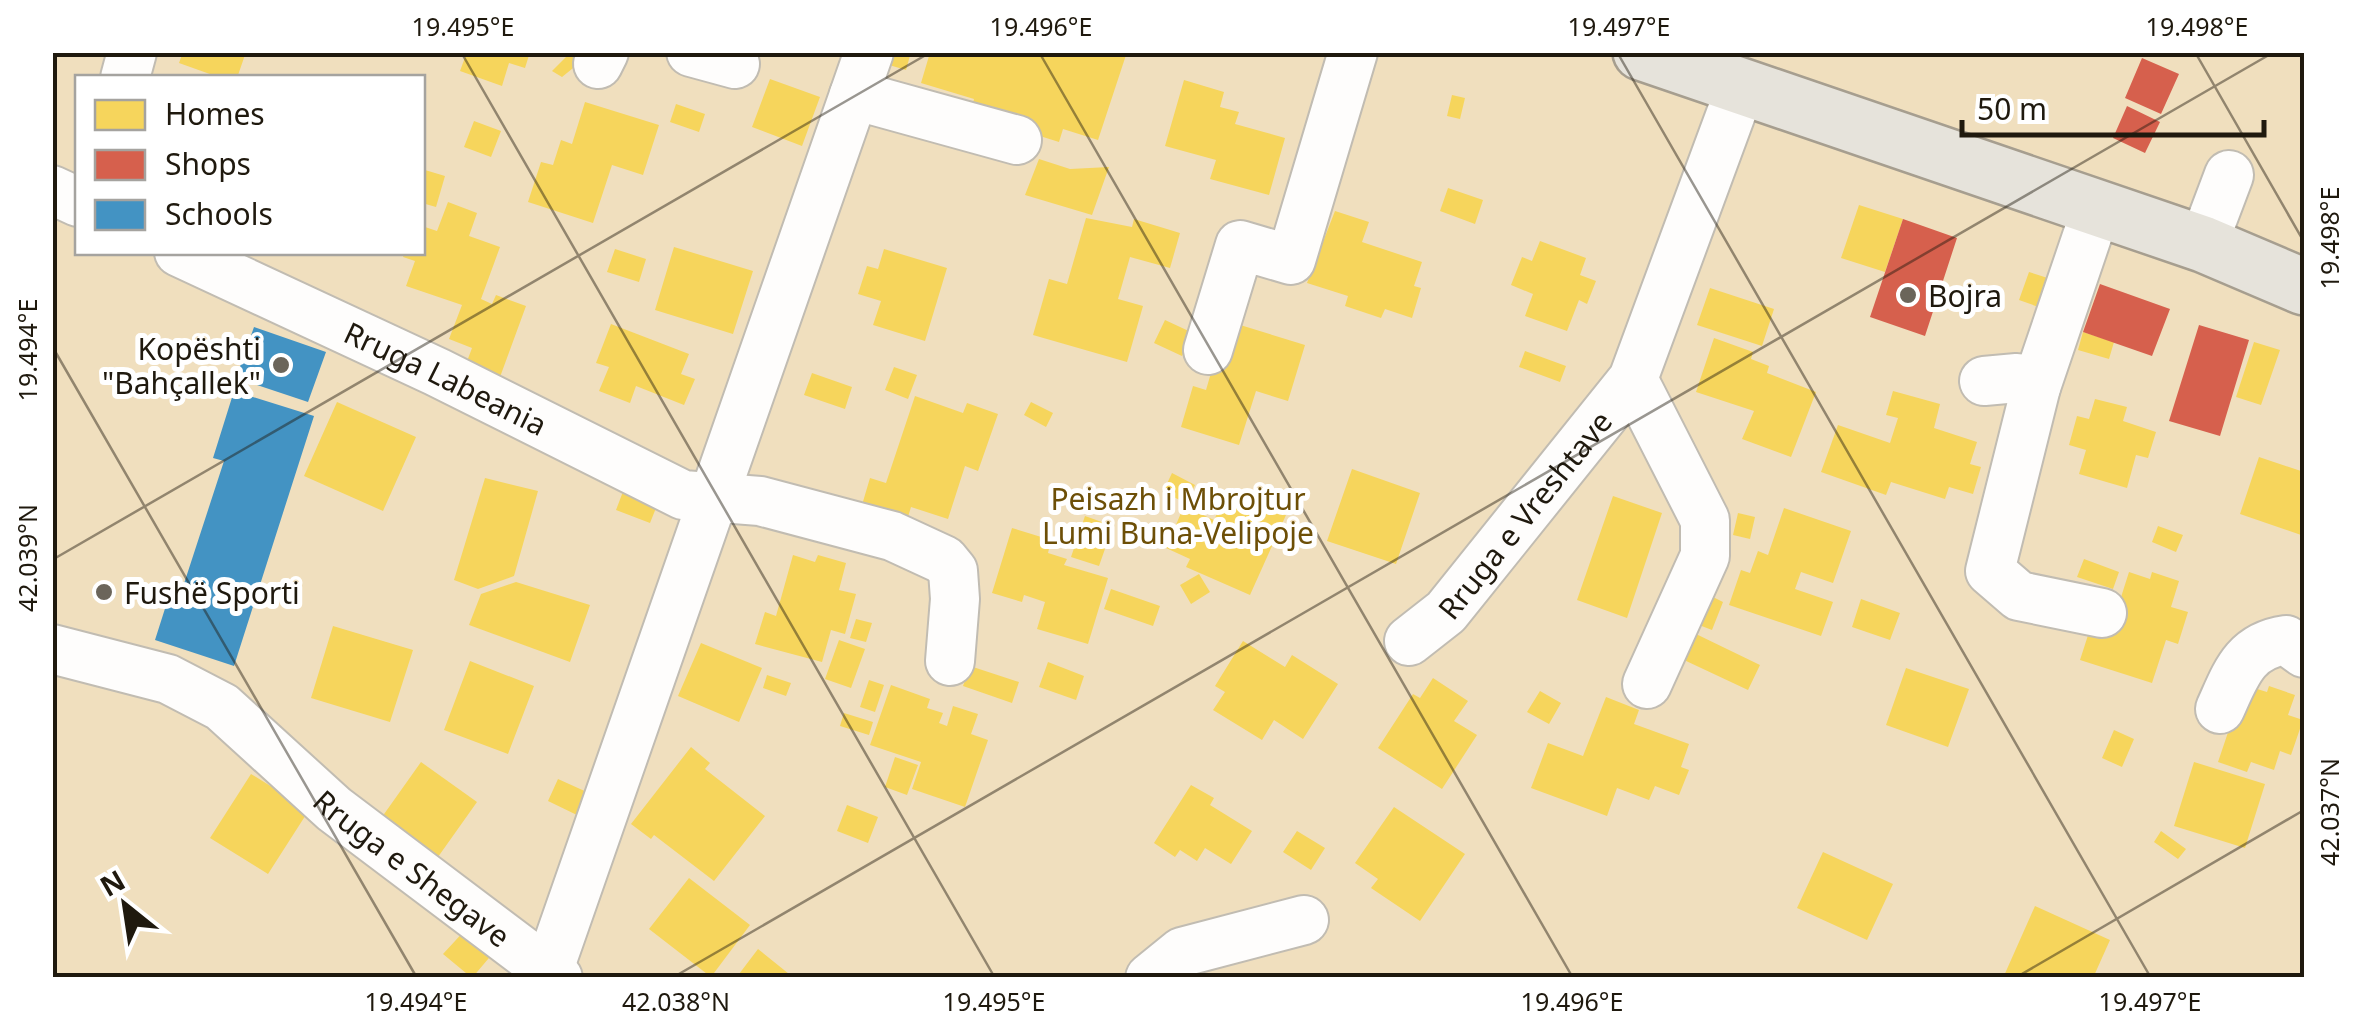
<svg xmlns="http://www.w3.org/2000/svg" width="2357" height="1030" font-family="'Noto Sans',sans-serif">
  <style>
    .green { fill: #f0dfbe; fill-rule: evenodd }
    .homes { fill: #f6d55c }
    .shops { fill: #d6604d }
    .schools { fill: #4393c3 }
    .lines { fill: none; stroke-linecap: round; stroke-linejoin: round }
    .minor-casing { stroke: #c1bcb2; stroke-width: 52 }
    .major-casing { stroke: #a69e8f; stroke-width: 60 }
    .minor { stroke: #fefdfc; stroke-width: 48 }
    .major { stroke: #e6e3db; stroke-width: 55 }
    .ticks { fill: none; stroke: #1f190e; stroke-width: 2.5; stroke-opacity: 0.45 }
    .poi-dot { fill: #6b655a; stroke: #fff; stroke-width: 4 }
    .labels { text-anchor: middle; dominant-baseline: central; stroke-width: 10; stroke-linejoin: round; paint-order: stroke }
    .poi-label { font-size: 30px; fill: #1f190e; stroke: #fff; text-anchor: start }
    .street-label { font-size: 30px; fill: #1f190e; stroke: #fff }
    .park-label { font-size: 30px; fill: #6d4f07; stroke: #fff }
    .neatline { fill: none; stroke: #1f190e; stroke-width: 4 }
    .ticks-label { font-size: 25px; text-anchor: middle; fill: #1f190e }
  </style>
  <rect width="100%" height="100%" fill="#f7f2e8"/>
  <path class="green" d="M53,53h2251v924h-2251zM78,78h344v174h-344z"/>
  <path class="homes" d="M183,52h63l-9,26h-16l-42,-15z
    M467,52h63l-5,16 -16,-5 -7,23 -42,-15z
    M571,52h22l-31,25 -10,-6z
    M882,52h29l-5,18 -27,-8z
    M922,52h205l-29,88 -35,-11 -4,13 -89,-28 4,-15 -53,-16 8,-27z
    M770,79l50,18 -18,49 -50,-19z
    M1184,80l40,12 -4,15 19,5 -4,12 50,14 -16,57 -59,-16 6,-19 -51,-14z
    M1452,95l13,3 -5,21 -13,-3z
    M585,102l74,23 -16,50 -31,-10 -19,58 -65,-21 13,-40 12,3 8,-25 11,4z
    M676,104l29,10 -6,18 -29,-10z
    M474,121l27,10 -10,26 -27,-10z
    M1039,159l31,10 39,-2 -17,48 -67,-20z
    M425,170l20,6 -9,31 -14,-4z
    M1448,188l35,12 -8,24 -35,-13z
    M448,202l29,11 -8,23 31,11 -19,52 11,5 4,-9 30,11 -26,71 -34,-13 6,-16 -23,-9 13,-34 -56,-19 9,-25 -12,-4 2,-5h17v-26l15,5z
    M1859,205l44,14 -18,53 -44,-14z
    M1335,211l34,11 -7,20 60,20 -8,24 7,2 -9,30 -27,-9 -4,9 -36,-12 3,-10 -41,-13z
    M1086,218l46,9 2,-8 46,14 -10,35 -40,-11 -12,42 25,7 -16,56 -94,-27 16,-56 18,5z
    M1540,241l46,17 -6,17 16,6 -9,23 -8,-4 -12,31 -42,-15 8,-22 -22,-9 11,-28 10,4z
    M674,247l79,24 -20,63 -78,-24z
    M615,249l31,10 -7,23 -32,-10z
    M884,249l63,19 -22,73 -52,-16 8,-24 -23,-7 9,-28 11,3z
    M2029,272l28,9 -10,29 -28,-10z
    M1710,288l64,21 -12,37 -65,-21z
    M1165,320l28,13 -11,23 -28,-13z
    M611,324l78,30 -8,20 14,5 -11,26 -48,-19 -6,17 -31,-12 10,-24 -13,-4z
    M1237,324l68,21 -17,56 -32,-10 -17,54 -58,-18 12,-41 13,4 7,-24 10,2z
    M2083,332l31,10 -5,17 -31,-9z
    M1714,338l39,14 -2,7 18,7 -2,7 49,19 -25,65 -49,-18 12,-28 -58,-19z
    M2254,342l26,8 -19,55 -25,-8z
    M1525,351l41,15 -6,16 -41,-15z
    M894,367l23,8 -9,24 -23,-9z
    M812,373l40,14 -7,22 -41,-14z
    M1893,391l47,13 -6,24 43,14 -7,22 11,3 -8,27 -24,-7 -4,12 -54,-17 -5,13 -65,-23 17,-47 52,18 8,-25 -12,-3z
    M915,396l48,17 4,-10 31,11 -20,57 -13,-5 -17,53 -37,-12 -7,23 -45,-15 11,-37 16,5z
    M2095,399l32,8 -4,14 33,11 -8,26 -12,-3 -9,33 -48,-14 7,-24 -17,-5 8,-29 12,3z
    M337,402l79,35 -33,74 -79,-35z
    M1031,402l22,11 -7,14 -22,-12z
    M2259,457l45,15v64l-64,-22z
    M1352,469l68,24 -24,71 -69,-23z
    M1172,473l23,12 -9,18 -23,-11z
    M485,478l53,13 -24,85 -36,13 -24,-9z
    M624,489l34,14 -8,20 -34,-13z
    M1228,490l58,25 -36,80 -64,-28 4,-8 -24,-11 18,-42 30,14z
    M1613,496l49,17 -35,105 -50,-18z
    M1784,508l67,23 -18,52 -32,-11 -6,17 38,13 -12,34 -92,-31 12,-35 9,3 8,-22 10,4z
    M1738,513l17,4 -5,22 -17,-4z
    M1085,516l28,10 -14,40 -28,-9z
    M2158,526l25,9 -7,17 -24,-10z
    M1012,528l39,12 -3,13 19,6 -3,6 44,13 -20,66 -51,-15 8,-27 -21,-7 -2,7 -30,-9z
    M793,555l22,7 3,-7 28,8 -7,27 17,4 -11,40 -14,-4 -9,32 -67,-18 10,-32 11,4z
    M2084,559l35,13 -6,17 -36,-12z
    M2129,572l21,7 2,-7 27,9 -8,26 17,5 -10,32 -12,-4 -14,43 -72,-23 10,-31 19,6z
    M1199,574l11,18 -19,12 -11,-19z
    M516,582l74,23 -20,57 -101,-37 12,-31z
    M1111,589l49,17 -7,20 -49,-17z
    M1711,596l12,6 -11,28 -13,-5z
    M1861,599l39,14 -10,27 -38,-13z
    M856,619l16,4 -6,19 -16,-4z
    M333,626l80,24 -23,72 -79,-24z
    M1696,634l64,31 -12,25 -64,-30z
    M839,640l26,9 -14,39 -26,-9z
    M1243,641l42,26 7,-12 46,29 -35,55 -29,-19 -12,20 -49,-30 12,-18 -10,-6z
    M701,643l61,25 -23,54 -61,-26z
    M470,661l64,25 -26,68 -64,-24z
    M1048,662l36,14 -8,24 -37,-13z
    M970,666l49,16 -7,21 -49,-17z
    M1906,668l63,21 -21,58 -62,-22z
    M767,675l24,8 -5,13 -23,-8z
    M1433,678l35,23 -14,20 23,14 -35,54 -64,-41 35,-54 7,4z
    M869,680l15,5 -9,27 -15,-5z
    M891,685l39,14 -3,9 16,5 -4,10 8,3 6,-20 25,8 -7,20 17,6 -23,67 -53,-18 9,-27 -51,-17z
    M2244,685l23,7 2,-6 26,9 -7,20 15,5 -12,35 -11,-4 -6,19 -23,-8 -4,10 -29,-10z
    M1540,691l21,12 -12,21 -22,-12z
    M1606,697l33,13 -5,14 55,20 -8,23 8,3 -10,25 -24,-9 -6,14 -32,-12 -10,28 -76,-28 17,-45 35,13z
    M844,713l29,9 -4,13 -29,-9z
    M2114,730l20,9 -12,28 -20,-9z
    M691,747l19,16 -5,6 60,47 -51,65 -60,-46 -3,4 -20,-15z
    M895,757l23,8 -11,30 -22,-8z
    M421,762l56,40 -44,62 -56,-40z
    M2194,762l71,22 -20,64 -71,-22z
    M251,774l58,36 -41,64 -58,-36z
    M558,779l31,14 -10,23 -31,-15z
    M1191,785l23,13 -4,7 42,26 -21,33 -26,-16 -8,13 -17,-11 -5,7 -21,-14z
    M847,805l31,12 -10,26 -31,-12z
    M1394,807l71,47 -45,67 -49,-33 7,-9 -23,-16z
    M1297,831l28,17 -14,22 -28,-18z
    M2161,831l25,18 -8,10 -24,-17z
    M1823,852l70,32 -26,56 -70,-32z
    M689,878l61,47 -39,52 -62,-48z
    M2035,906l75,34 -17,38h-90z
    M467,928l27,24 -22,26 -29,-24z
    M758,949l36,29h-58z"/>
  <path class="shops" d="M2142,58l37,16 -18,40 -36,-16z
    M2127,106l33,16 -15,31 -32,-15z
    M1903,219l54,19 -32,98 -55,-19z
    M2100,284l70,25 -18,47 -69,-24z
    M2199,325l50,15 -29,96 -51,-15z"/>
  <path class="schools" d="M254,327l72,25 -18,50 -72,-24z
    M234,391l80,25 -80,250 -79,-26 14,-44 10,3 45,-138 -11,-3z"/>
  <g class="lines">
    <g class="minor-casing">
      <g id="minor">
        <path d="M691,52l44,12"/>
        <path d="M598,64l6,-12"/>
        <path d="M125,78l7,-26"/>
        <path d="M854,95l163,45"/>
        <path d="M52,190l26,12"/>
        <path d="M2097,207l-61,180 -46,184 29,25 83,17"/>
        <path d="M2203,244l26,-69"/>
        <path id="s1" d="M179,252l258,120 246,123 77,6 132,35 52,24 9,11 2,28 -5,62"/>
        <path d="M1208,350l32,-105 51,15 62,-208"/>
        <path d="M1633,379l72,141v36l-58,128"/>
        <path d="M1984,381l33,-3 19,9"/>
        <path id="s2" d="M1409,641l37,-29 187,-233 109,-295"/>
        <path id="s3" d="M52,649l116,30 54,28 112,102 224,169"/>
        <path d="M2220,709c16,-35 24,-63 66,-69l18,13"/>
        <path d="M549,969l320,-917"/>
        <path d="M1150,978l32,-26 122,-32"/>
      </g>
    </g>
    <g class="major-casing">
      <path id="major" d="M1641,52l562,192 101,43"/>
    </g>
    <use href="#minor" class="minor"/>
    <use href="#major" class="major"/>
  </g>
  <path class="ticks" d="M461,52l534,926M1039,52l534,926M1617,52l534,926M2195,52l109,190M52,346l365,632M52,560l879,-508M672,978l1602,-926M2015,978l289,-168"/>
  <g class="poi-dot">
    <circle cx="1908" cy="295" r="10"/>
    <circle cx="281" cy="365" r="10"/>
    <circle cx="104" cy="592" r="10"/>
  </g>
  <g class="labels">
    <g class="poi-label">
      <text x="1928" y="295">Bojra</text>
      <text x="261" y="348" text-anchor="end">Kopështi<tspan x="261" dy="34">"Bahçallek"</tspan></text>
      <text x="124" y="592">Fushë Sporti</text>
    </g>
    <g class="street-label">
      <text stroke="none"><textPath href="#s1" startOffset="295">Rruga Labeania</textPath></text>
      <text stroke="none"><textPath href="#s2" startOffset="172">Rruga e Vreshtave</textPath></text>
      <text stroke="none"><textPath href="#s3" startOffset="430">Rruga e Shegave</textPath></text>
    </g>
    <g class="park-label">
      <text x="1178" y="498">Peisazh i Mbrojtur<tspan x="1178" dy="34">Lumi Buna-Velipoje</tspan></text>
    </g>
  </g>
  <rect width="2357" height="1030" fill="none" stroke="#ffffff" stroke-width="110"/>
  <rect x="75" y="75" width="350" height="180" fill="#ffffff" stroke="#a5a39f" stroke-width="2.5"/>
  <rect x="95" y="100" width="50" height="30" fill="#f6d55c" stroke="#a5a39f" stroke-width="2.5"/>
  <text x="165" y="125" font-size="30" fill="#1f190e">Homes</text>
  <rect x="95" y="150" width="50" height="30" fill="#d6604d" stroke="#a5a39f" stroke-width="2.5"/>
  <text x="165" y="175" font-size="30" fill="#1f190e">Shops</text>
  <rect x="95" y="200" width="50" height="30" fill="#4393c3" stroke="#a5a39f" stroke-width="2.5"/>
  <text x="165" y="225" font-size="30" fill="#1f190e">Schools</text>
  <g transform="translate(125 905) rotate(330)" stroke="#ffffff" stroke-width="8" paint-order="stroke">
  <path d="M0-8L18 38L0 25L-18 38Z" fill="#1f190e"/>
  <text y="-15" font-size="28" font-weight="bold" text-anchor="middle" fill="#1f190e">N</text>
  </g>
  <path d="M1962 120v15h302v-15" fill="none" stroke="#1f190e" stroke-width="5"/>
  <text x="1977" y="120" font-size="30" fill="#1f190e" stroke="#ffffff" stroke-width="8" paint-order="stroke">50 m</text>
  <rect x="55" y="55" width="2247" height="920" class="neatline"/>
  <g class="ticks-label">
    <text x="463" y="36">19.495°E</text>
    <text x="1041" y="36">19.496°E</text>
    <text x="1619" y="36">19.497°E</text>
    <text x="2197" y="36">19.498°E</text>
    <text transform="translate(2330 238) rotate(-90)" y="9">19.498°E</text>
    <text transform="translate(28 350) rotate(-90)" y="9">19.494°E</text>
    <text transform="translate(28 558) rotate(-90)" y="9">42.039°N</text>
    <text transform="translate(2330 812) rotate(-90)" y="9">42.037°N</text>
    <text x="416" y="1011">19.494°E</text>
    <text x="676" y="1011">42.038°N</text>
    <text x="994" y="1011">19.495°E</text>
    <text x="1572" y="1011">19.496°E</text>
    <text x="2150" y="1011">19.497°E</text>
  </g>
</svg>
